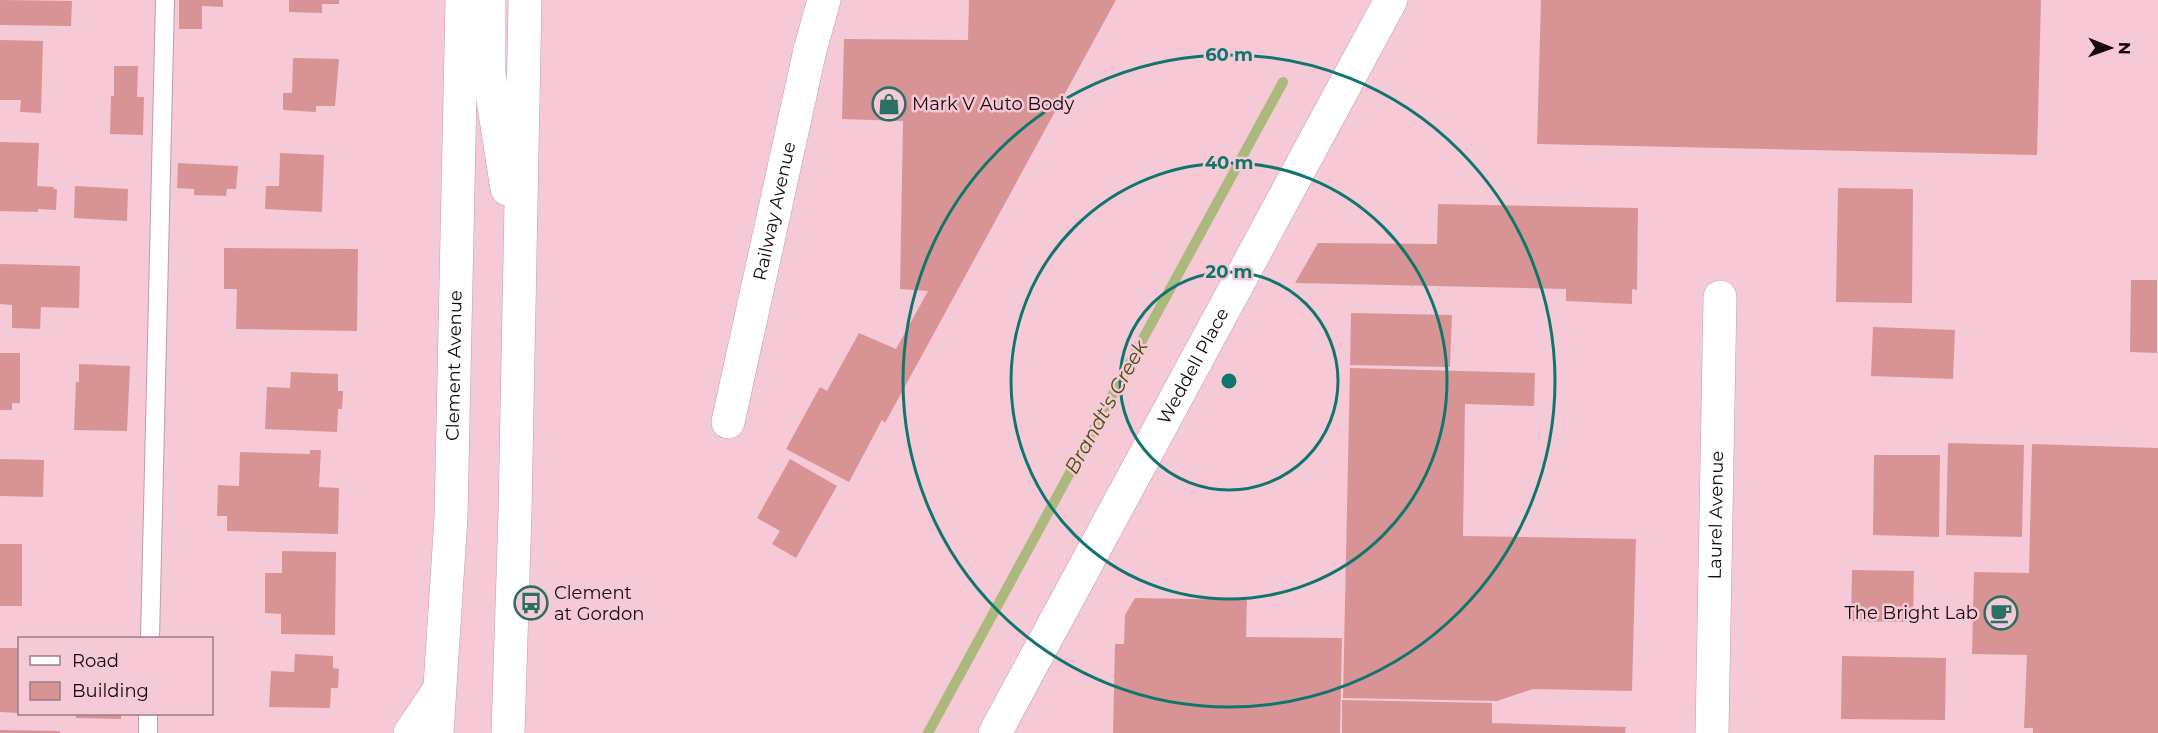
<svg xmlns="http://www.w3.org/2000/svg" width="2158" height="733" font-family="Montserrat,sans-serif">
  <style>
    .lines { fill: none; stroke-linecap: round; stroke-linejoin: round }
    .stream { stroke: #abb97c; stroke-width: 10 }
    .building { fill: #d89495 }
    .service-casing { stroke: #c69aa7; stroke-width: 20 }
    .minor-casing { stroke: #c69aa7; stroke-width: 34 }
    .tertiary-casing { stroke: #c69aa7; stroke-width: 34 }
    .secondary-casing { stroke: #c69aa7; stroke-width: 34 }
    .service { stroke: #fff; stroke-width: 18 }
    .minor { stroke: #fff; stroke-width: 33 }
    .tertiary { stroke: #fff; stroke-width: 33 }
    .secondary { stroke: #fff; stroke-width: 33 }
    .ring { fill: none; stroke: #0f766e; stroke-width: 3 }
    .labels { text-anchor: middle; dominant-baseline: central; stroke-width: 5; stroke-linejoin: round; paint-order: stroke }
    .poi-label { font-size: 18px; fill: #17080d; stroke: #f6c9d6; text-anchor: start }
    .street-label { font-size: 18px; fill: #17080d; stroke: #f6c9d6 }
    .water-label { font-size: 20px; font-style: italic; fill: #455009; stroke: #f6c9d6 }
    .centre { fill: #0f766e; stroke: #f6c9d6; stroke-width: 3 }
    .ring-label { font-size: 18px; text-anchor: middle; font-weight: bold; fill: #0f766e; stroke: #f6c9d6; stroke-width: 5; stroke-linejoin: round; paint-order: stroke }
  </style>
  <rect width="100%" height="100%" fill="#f6c9d6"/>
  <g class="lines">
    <path class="stream" d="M928,733l355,-651"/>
  </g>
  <path class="building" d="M0,0l72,1 -1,25 -71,-1z
    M179,0h44v7l-21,-1v23h-23z
    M289,0h50v4h-17v9l-33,-1z
    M969,0h147l-231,423 -3,-3 -33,62 -63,-33 34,-62 7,4 32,-58 37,16 32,-58 -28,-2 3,-168 -61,-2 2,-80 124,1z
    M1541,0h500l-4,155 -500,-11z
    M0,40l43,1 -2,72 -21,-1 1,-12h-21z
    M293,58l46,1 -4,47h-19v6l-33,-2v-17h9z
    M114,66h24l-1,31h7l-1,38 -33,-1 1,-38h3z
    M0,142l39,1 -2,43 17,1 -1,2h4l-1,21 -18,-1v3l-38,-1z
    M280,153l44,2 -2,57 -57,-3 1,-23h13z
    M178,163l60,3 -2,23h-9l-1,7 -32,-1v-6l-17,-1z
    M75,186l53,3 -1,32 -53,-3z
    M1838,188l75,1 -1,114 -76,-1z
    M1438,204l200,4 -1,82 -5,-1v15l-66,-3v-12l-271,-6 23,-40 119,1z
    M224,248l134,1 -1,82 -121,-2 1,-40h-13z
    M0,264l80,2 -1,42 -38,-1 -1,22 -28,-1v-23l-12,-1z
    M2131,280h26v73l-27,-1z
    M1351,313l101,2 -2,52 -100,-2z
    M1873,327l82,3 -2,49 -82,-3z
    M0,353h20v50h-8v7h-12z
    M79,364l51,2 -3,65 -53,-1 2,-48h3z
    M1350,368l185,5 -1,33 -69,-2 -2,132 173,3 -4,152 -99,-2 -36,12 -154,-3z
    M291,372l47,2v17h5l-1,18h-4l-1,23 -72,-3 2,-42 23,1z
    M1948,443l76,2 -2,92 -76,-2z
    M2032,444l126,4v285h-125v-5h-9l3,-73 -55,-1 2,-82 55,1z
    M310,450h11l-2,37 20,1 -1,46 -111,-3v-15h-10l1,-31 21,1 1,-34 70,2z
    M1874,455h66l-1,82 -66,-2z
    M0,459l44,1 -1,37 -43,-1z
    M790,459l47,27 -41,72 -24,-14 8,-13 -23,-13z
    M0,544h22v62h-22z
    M282,551l54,1 -1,83 -54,-1v-20l-16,-1v-40h17z
    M1852,570l62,1 -1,51 -62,-1z
    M1135,598l112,2 -1,37 96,1 -2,95h-227l2,-89h9l1,-29z
    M0,648h20v65l-20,-1z
    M295,654l38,2v12l6,1 -1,19h-7l-1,20 -61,-1 2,-36 23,1z
    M1842,656l104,2 -1,62 -104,-1z
    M1342,700l150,3v20l134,4 -1,6h-283z
    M76,714h45v5l-45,-1z
    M0,730l60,1v2h-60z"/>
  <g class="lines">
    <g class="service-casing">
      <path id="service" d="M150,638l15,-638
        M148,733v-19"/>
    </g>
    <g class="minor-casing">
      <g id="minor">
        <path id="s1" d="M728,422l82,-372 14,-50"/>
        <path id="s2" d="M1712,733l8,-436"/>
      </g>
    </g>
    <g class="tertiary-casing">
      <g id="tertiary">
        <path id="s3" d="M995,733l396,-733"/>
      </g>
    </g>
    <g class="secondary-casing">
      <g id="secondary">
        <path d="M489,0v74l18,115"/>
        <path d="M410,733l29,-43"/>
        <path id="s4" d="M437,733l14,-216 11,-517"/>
        <path d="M508,733l7,-221 10,-512"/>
      </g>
    </g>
    <use href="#service" class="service"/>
    <use href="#minor" class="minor"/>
    <use href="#tertiary" class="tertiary"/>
    <use href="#secondary" class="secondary"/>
  </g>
  <g class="ring">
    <circle cx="1229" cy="381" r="109"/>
    <circle cx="1229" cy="381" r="218"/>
    <circle cx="1229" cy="381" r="326"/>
  </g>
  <defs>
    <g id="shop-ring" transform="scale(1.725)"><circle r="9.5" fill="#f6c9d6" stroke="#2c7063" stroke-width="1.5"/><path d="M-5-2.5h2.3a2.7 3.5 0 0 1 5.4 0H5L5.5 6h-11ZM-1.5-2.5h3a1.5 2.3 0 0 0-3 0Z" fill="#2c7063"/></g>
    <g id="bus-ring" transform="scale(1.725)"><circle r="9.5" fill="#f6c9d6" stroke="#2c7063" stroke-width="1.5"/><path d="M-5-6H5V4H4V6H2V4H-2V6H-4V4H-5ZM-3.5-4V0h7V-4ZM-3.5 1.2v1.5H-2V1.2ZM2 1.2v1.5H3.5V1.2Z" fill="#2c7063"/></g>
    <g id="cafe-ring" transform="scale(1.725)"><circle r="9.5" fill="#f6c9d6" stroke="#2c7063" stroke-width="1.5"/><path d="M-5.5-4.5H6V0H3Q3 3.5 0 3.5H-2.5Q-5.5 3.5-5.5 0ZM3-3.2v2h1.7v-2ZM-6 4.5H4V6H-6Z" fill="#2c7063"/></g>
  </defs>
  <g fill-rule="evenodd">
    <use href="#shop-ring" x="889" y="104"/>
    <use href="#bus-ring" x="531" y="603"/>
    <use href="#cafe-ring" x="2001" y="613"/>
  </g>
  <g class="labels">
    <g class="poi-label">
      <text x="912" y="104">Mark V Auto Body</text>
      <text x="554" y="593">Clement<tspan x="554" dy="21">at Gordon</tspan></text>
      <text x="1978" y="613" text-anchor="end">The Bright Lab</text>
    </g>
    <g class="street-label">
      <text stroke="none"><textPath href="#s1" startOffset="216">Railway Avenue</textPath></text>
      <text stroke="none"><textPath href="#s3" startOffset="417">Weddell Place</textPath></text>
      <text stroke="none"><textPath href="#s4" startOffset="368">Clement Avenue</textPath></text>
      <text stroke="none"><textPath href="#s2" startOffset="218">Laurel Avenue</textPath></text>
    </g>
    <g class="water-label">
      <text transform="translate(1106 407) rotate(-61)">Brandt's Creek</text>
    </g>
  </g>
  <circle cx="1229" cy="381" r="9" class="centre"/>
  <g class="ring-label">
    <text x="1229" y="61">60 m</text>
    <text x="1229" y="169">40 m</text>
    <text x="1229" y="278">20 m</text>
  </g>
  <rect x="18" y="637" width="195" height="78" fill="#f6c9d6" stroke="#9d7c86" stroke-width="1.5"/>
  <rect x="30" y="656" width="30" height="9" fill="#ffffff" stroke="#9d7c86" stroke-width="1.5"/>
  <text x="72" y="667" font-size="18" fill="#17080d">Road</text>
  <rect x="30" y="682" width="30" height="18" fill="#d89495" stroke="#9d7c86" stroke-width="1.5"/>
  <text x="72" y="697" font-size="18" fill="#17080d">Building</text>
  <g transform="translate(2110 48) rotate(91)" stroke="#f6c9d6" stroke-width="4.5" paint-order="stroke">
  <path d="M0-4.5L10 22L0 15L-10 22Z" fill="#17080d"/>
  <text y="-9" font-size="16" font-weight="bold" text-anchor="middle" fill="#17080d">N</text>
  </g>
</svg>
